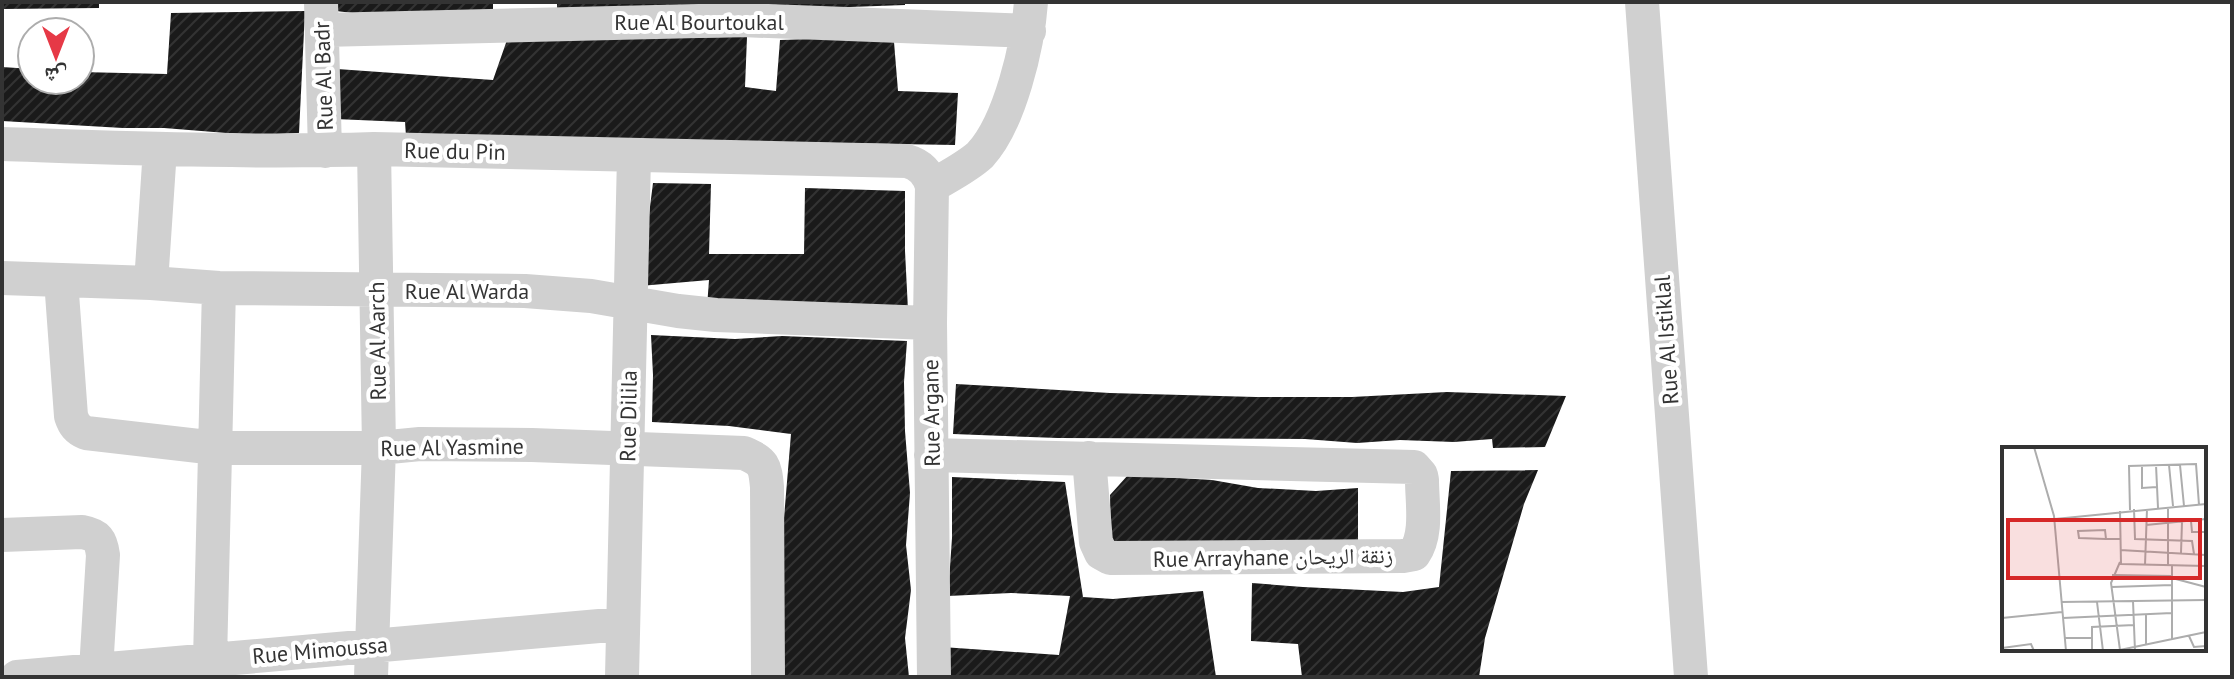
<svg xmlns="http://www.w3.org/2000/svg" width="2234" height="679" font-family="'PT Sans','Noto Naskh Arabic',sans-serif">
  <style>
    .building { fill: url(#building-hatch) }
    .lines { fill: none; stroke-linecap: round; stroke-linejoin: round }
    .minor { stroke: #d0d0d0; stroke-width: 34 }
    .labels { text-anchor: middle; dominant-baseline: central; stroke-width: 8; stroke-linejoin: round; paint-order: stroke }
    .street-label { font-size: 22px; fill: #333; stroke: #fff }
    .inset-road { fill: none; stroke: #adadad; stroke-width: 2 }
    .view { fill: #d62828; fill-opacity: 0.15; stroke: #d62828; stroke-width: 4 }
    .inset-edge { fill: none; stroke: #333; stroke-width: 4 }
  </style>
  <defs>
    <pattern id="building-hatch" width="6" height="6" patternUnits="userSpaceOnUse" patternTransform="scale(2)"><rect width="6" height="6" fill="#1a1a1a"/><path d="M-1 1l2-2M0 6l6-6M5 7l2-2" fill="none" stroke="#333"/></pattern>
  </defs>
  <rect width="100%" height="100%" fill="#fff"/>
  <path class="building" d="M2,2h97v6l-97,1z
    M337,2h156v10l-98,6 -59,-7z
    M557,2h144l-1,9 -143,2z
    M766,2h139v3l-138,5z
    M305,11l-6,122 -48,2 -87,-7h-41l-121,-7v-54l30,2v11h48v-8l87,2 4,-61z
    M747,37l-2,50 31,4 4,-51 64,-2 50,4 4,49 60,2 -3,52 -549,-9 -1,-14 -70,-3 2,-50 156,11 14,-40z
    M653,183l58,1 -2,70h95l1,-66 100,3v60l3,59 -201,-3 2,-27 -69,6z
    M651,335l84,4 47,-3 125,5 -3,41 1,49 5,62 -4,52 5,45 -6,48 4,39h-127v-135l9,-108 -62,-8 -77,-4 1,-47z
    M956,384l154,9 146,4h96l95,-5 119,4 -21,51 -52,1 -1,-9 -38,3 -54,-2 -43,3 -52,-4 -247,-1 -105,-4z
    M1538,470l-14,34 -39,134 -6,39h-177l-4,-33 -47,-3 1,-58 51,4 100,5 36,-5 12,-116z
    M1128,475l84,5 46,8 58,3 42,-3v61l-247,-7 -1,-47z
    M952,477l113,5 18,115 30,2 90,-8 13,86h-275l1,-30 117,8 11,-59 -59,-3 -63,3 4,-58z"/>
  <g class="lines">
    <path class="minor" d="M321,2l4,149
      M1642,2l49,675
      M322,30l419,-10 288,11
      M2,144c124,4 248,9 372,5l533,12c14,4 21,12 25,25l-2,137 4,354
      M932,186c15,-9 35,-19 48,-31 30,-32 48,-110 51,-153
      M2,278l149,5 68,5 306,3 66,5 87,15 38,4 214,8
      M61,280l10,136c3,9 6,13 15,17l130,15h163l41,-4 112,1 212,8c20,9 21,12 23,34l1,190
      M151,283l9,-134
      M931,455l483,12 7,8 1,5c0,23 6,54 -8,74l-11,2 -293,2 -9,-5 -5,-11 -7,-84
      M2,535l80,-3c16,3 19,8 21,23l-7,115
      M210,660l9,-372
      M17,677l605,-53
      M371,677l8,-229 -5,-299
      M622,677l12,-521"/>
  </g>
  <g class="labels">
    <g class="street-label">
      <text x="699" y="22">Rue Al Bourtoukal</text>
      <text transform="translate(323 76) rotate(-92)">Rue Al Badr</text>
      <text transform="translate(455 151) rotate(1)">Rue du Pin</text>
      <text x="467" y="291">Rue Al Warda</text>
      <text transform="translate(1666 340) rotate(-94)">Rue Al Istiklal</text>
      <text transform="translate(377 341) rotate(-91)">Rue Al Aarch</text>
      <text transform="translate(931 413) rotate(-91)">Rue Argane</text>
      <text transform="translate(628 416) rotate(-89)">Rue Dilila</text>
      <text transform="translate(452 447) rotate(-1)">Rue Al Yasmine</text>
      <text transform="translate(1273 557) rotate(-1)">Rue Arrayhane زنقة الريحان</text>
      <text transform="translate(320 650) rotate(-5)">Rue Mimoussa</text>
    </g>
  </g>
  <g transform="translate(2002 447)">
    <rect width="204" height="204" fill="#fff"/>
    <path class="inset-road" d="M32,0l20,69 12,135M154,18l2,43M167,18l4,41M178,18l4,41M140,19v22l15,-1M132,62l1,30 57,2 2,13M128,63l-1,-44 67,-2 3,41M118,64l1,53 85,2M53,72l151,-15M189,74l1,11h14M144,78l60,-6M104,92l-1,-9 -27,1 1,7 27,1h14M118,103l86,5M179,106l1,-31M143,118l2,-56M166,118v-58M170,118v74M110,128l60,1M170,131l34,9M110,140l60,-2M131,154l2,50M59,155l145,-2M95,155l6,49M144,167v30M0,171l60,-6M61,171l109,-5M187,189l5,11 12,-1M63,191h27M0,201l29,-4 3,7M118,203l-9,-67 9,-21M90,204v-24l42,-2M113,204l91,-19"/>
    <path class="view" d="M6,73h192v58h-192z"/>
    <rect width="204" height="204" class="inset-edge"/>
  </g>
  <rect width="2234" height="679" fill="none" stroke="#333333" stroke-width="8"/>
  <g transform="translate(56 56) rotate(180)"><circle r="38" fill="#ffffff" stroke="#adadad" stroke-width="2"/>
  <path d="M0-6L14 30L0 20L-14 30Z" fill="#e63946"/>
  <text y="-12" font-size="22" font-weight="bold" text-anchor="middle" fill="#333333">ش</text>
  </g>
</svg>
